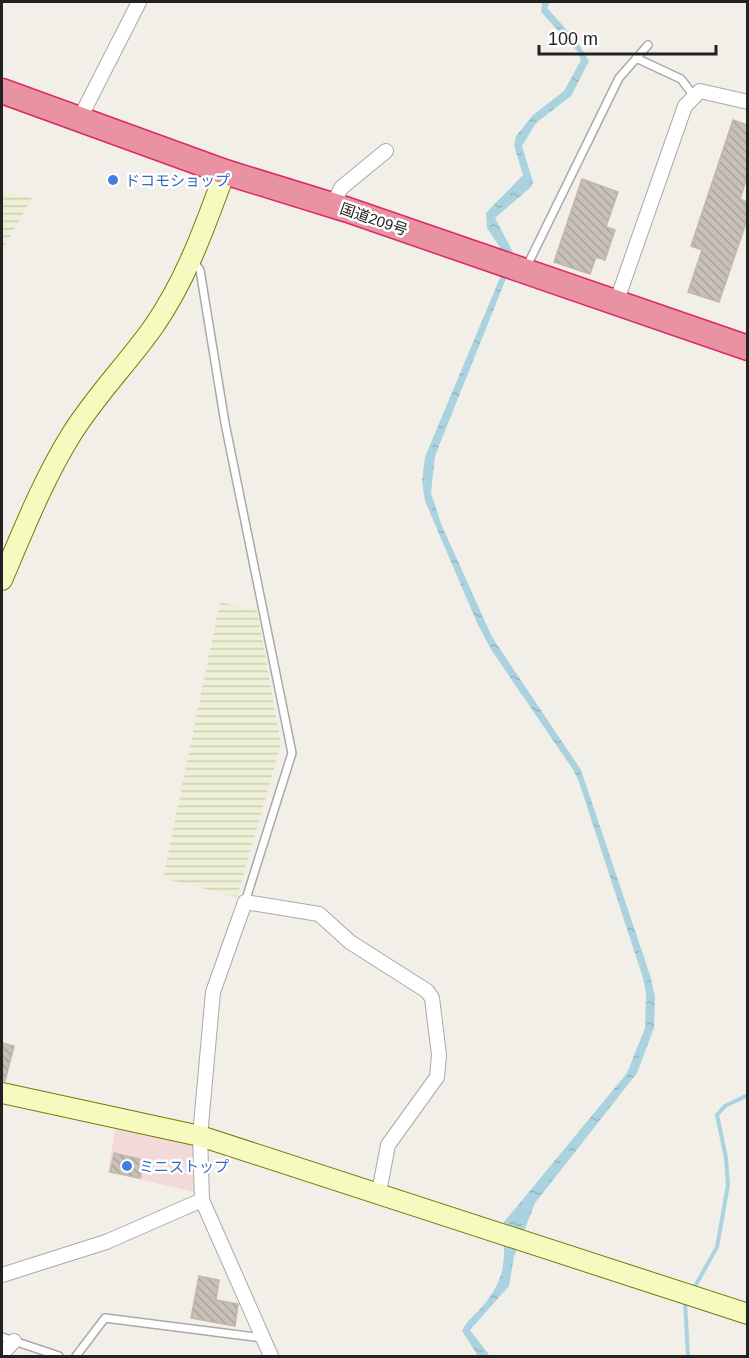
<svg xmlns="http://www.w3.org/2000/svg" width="749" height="1358" font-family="Helvetica,'Noto Sans JP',sans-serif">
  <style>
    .commercial { fill: #f2dad9 }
    .farmland { fill: url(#farmland-rules) }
    .water { fill: url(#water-ripples) }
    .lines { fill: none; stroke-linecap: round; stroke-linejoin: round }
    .stream { stroke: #aad3df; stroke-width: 4 }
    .building { fill: url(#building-back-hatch); stroke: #c4b6ab; stroke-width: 1.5 }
    .lane-casing { stroke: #a9a9a9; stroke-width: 10 }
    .street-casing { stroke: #a9a9a9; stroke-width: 16 }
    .secondary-casing { stroke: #707d05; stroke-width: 22 }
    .highway-casing { stroke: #dc2a67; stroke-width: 27 }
    .lane { stroke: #fff; stroke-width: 7 }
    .street { stroke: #fff; stroke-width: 14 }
    .secondary { stroke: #f7fabf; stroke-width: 20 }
    .highway { stroke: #e892a2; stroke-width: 24 }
    .shop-dot { fill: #3f7fe0; stroke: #fff; stroke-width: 2 }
    .labels { text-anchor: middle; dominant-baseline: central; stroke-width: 5; stroke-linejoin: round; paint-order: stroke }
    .shop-label { font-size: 15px; fill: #366cbe; stroke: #fff; text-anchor: start }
    .street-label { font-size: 15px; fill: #222; stroke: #fff }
  </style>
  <defs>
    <pattern id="farmland-rules" width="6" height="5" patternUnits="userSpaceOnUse" patternTransform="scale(1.5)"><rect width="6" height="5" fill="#eef0d5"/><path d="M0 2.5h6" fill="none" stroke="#ccceb7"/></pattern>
    <pattern id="water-ripples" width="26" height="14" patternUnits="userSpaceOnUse" patternTransform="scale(1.5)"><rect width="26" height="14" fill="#aad3df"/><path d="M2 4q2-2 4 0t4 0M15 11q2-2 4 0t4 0" fill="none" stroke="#92b5bf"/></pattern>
    <pattern id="building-back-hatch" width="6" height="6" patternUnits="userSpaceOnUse" patternTransform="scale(1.5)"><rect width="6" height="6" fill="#c7bfb8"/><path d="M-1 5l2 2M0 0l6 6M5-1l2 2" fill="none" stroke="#aba49e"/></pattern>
  </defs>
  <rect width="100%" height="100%" fill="#f2efe9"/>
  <path class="commercial" d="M116,1124l78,19v49l-86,-20z"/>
  <path class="farmland" d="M2,192l30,6 -30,53z
    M220,602l37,9 24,133 -44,153 -74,-19z"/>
  <path class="water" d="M542,2h8l-3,6 30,33 12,20 -18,35 -35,27 -14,23 11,36 -2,5 -36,31 20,38 -80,200 -4,37 11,33 50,111 89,133 69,205 5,22 -1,31 -17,45 -102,130 -21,54 -5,29 -39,44 20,26h-12l-16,-25c4,-10 14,-17 21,-25 26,-33 20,-45 21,-84l123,-149 18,-45 1,-35 -3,-15 -64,-196 -5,-11 -82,-120 -14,-26 -53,-124 -3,-20 3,-24 77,-184 3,-18 -18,-27 -1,-15 37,-38 -9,-30 2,-9 17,-21 31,-24 17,-31 -4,-9 -36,-39z"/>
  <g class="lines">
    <path class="stream" d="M693,1290l24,-43 11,-62 -2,-27 -9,-43 8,-9 23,-11
      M685,1301l3,55"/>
  </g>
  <path class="building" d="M733,120l14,5v52l-7,22 7,3v18l-28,82 -31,-10 14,-42 -11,-4z
    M582,179l36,13 -12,35 9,3 -10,30 -9,-3 -6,17 -36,-12z
    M2,1043l12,3 -9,35 -3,-1z
    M114,1153l30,7 -4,18 -30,-6z
    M199,1276l20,4 -3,20 22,4 -3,22 -44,-8z"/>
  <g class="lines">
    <g class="lane-casing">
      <path id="lane" d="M636,58l45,21 13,17
        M194,262l6,8 25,153 67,330 -47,149
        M526,268l93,-190 29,-33
        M2,1337l57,19
        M76,1356l29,-38 158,20"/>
    </g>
    <g class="street-casing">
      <path id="street" d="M80,118l59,-116
        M333,205l8,-17 45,-37
        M616,303l69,-197 15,-15 48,11
        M2,1275l104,-33 96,-42
        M2,1354l12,-13
        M271,1356l-69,-156 -2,-64 13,-144 32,-90 74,12 31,28 77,49 5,7 7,57 -2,22 -49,68 -9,47"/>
    </g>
    <g class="secondary-casing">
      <path id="secondary" d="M2,580c21,-49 41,-100 69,-145 24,-39 57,-72 83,-109 33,-48 51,-100 71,-154
        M2,1093l198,43 548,178"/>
    </g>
    <g class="highway-casing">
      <path id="highway" d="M2,91l223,81 123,38 400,138"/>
    </g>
    <use href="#lane" class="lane"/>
    <use href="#street" class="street"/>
    <use href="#secondary" class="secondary"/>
    <use href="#highway" class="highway"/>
  </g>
  <g class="shop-dot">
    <circle cx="113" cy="180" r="6"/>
    <circle cx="127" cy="1166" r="6"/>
  </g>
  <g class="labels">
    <g class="shop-label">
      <text x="125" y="180">ドコモショップ</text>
      <text x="139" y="1166">ミニストップ</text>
    </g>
    <g class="street-label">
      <text transform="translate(374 219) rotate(19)">国道209号</text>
    </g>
  </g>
  <rect width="749" height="1358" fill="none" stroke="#222222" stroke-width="6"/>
  <path d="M539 45v9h177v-9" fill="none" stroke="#222222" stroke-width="3"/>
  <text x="548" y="45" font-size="18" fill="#222222" stroke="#ffffff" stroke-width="4.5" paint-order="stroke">100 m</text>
</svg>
